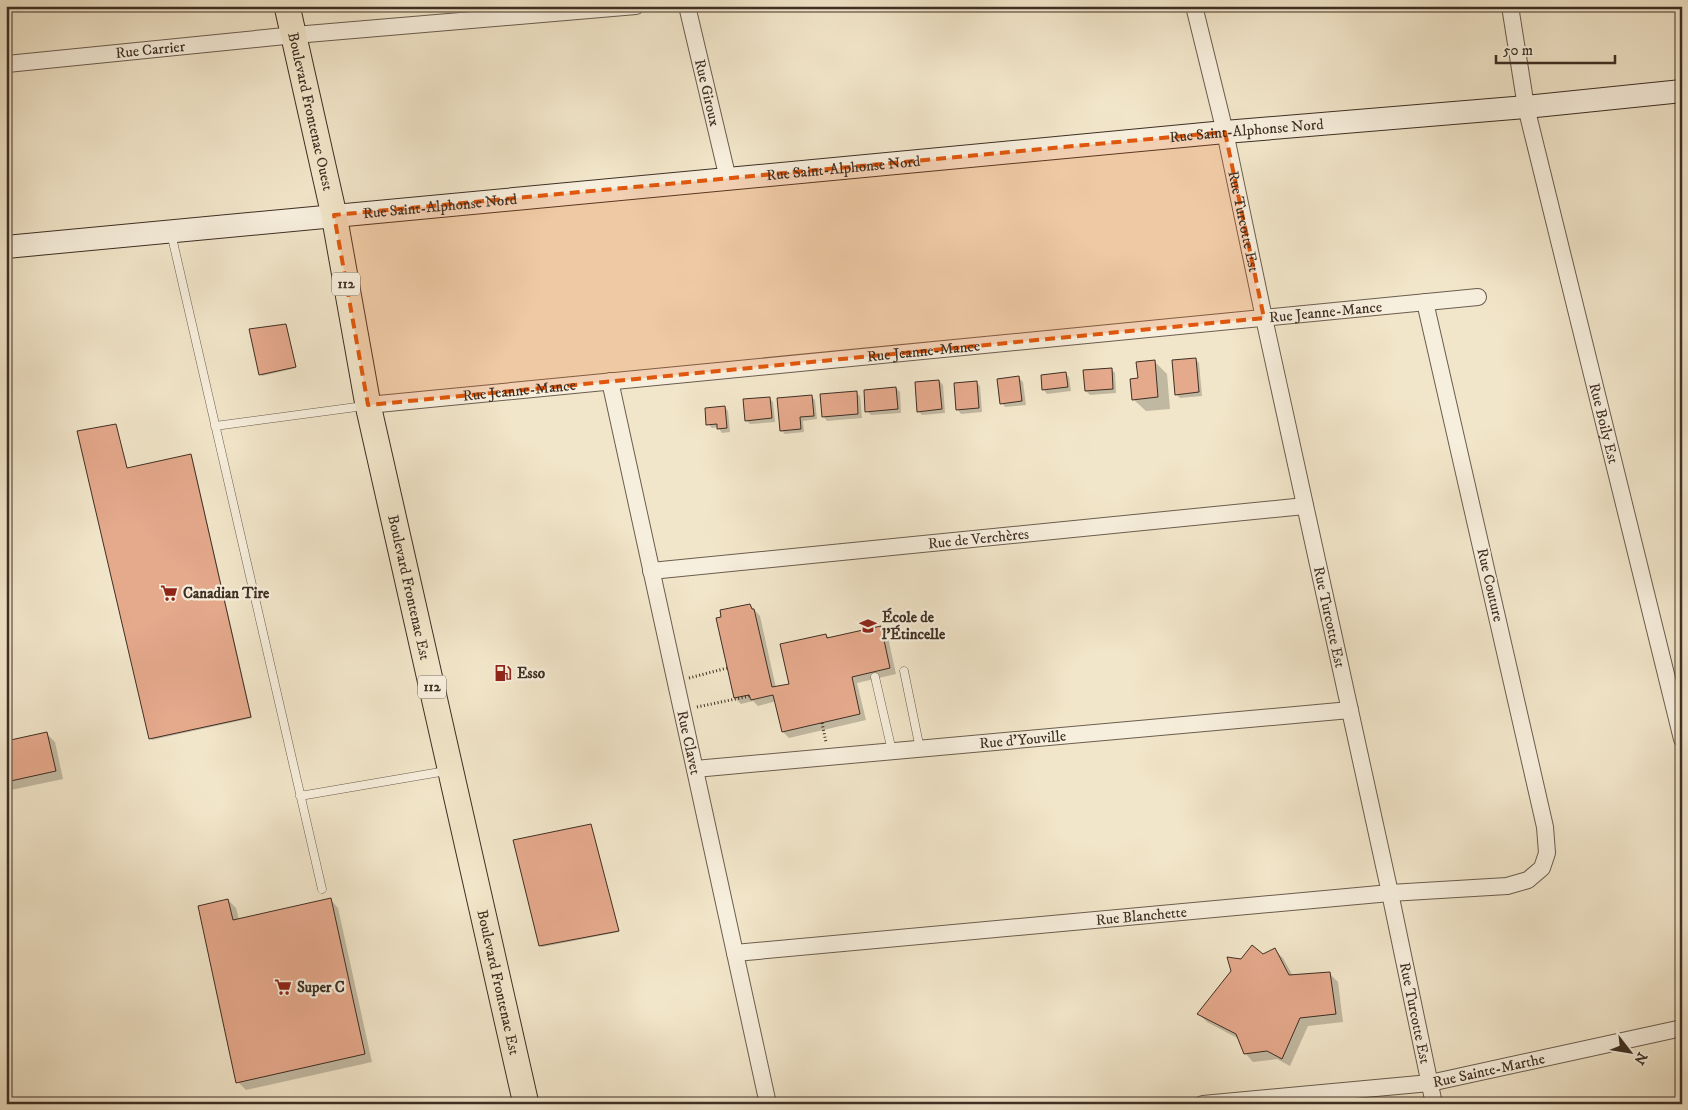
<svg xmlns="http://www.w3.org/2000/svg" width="1688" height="1110" font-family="'IM FELL DW Pica',serif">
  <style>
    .shadow { fill: #0003 }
    .building { fill: #e5a98c; stroke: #3e2f24 }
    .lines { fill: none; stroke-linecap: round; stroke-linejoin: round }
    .lane-casing { stroke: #6b5d4e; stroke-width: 9 }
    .street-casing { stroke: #6b5d4e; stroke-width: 18 }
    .secondary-casing { stroke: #3e2f24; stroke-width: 24 }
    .primary-casing { stroke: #3e2f24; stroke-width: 27 }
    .path { stroke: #3e2f24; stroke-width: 3; stroke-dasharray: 1 2.5; stroke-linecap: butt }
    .lane { stroke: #f7efdd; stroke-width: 8 }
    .street { stroke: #f7efdd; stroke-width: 16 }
    .secondary { stroke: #f7efdd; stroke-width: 22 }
    .primary { stroke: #f2e6ca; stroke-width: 25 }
    .marked { fill: #e0570d; fill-opacity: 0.2; stroke: #e0570d; stroke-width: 4; stroke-dasharray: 10 6; stroke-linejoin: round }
    .labels { text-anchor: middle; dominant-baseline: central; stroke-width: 4.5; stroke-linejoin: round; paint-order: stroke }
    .shield { fill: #f7efdd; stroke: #76695c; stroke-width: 1 }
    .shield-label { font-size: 14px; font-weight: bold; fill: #3e2f24 }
    .street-label { font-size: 15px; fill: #3e2f24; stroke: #f7efdd }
    .poi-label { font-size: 15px; font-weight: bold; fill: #3e2f24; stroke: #f7efdd; text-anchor: start }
  </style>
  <rect width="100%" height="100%" fill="#f2e6ca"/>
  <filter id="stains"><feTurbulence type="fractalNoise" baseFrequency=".004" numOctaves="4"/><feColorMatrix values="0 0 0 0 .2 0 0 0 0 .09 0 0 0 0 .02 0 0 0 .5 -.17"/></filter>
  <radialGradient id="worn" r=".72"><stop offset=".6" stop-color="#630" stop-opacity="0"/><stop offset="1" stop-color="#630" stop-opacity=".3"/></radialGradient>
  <path class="shadow" d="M285,326l11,42 -34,8 -1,-2z
    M1195,359l4,4 3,33 -22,2 -4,-4z
    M1155,362l12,12 3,35 -24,2 -13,-12 6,-20z
    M1111,369l4,4 1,20 -26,2 -4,-4z
    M1065,373l4,4 2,14 -24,3 -3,-4z
    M1019,378l4,4 3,23 -21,2 -3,-4z
    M939,381l4,4 2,28 -23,2 -4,-4z
    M976,382l4,4 2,26 -21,2 -3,-4z
    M896,388l4,4 1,21 -30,2 -4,-4z
    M856,393l4,3 2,22 -35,3 -3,-4z
    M811,396l4,4 2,19 -14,2 1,11 -19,2 -4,-4z
    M769,398l4,4 2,20 -25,2 -4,-4z
    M725,407l3,4 2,21 -8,1 -4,-6 -6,1 -4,-4z
    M116,425l12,45 62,-15 2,1 60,262 -100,22 -2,-2z
    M750,605l10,11 16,72 15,-3 35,-50 4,4 50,-12 7,6 9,41 -39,9 9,37 -77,18 -6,-6 -7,-31 -18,5 -5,-5 -12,3 -6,-6z
    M47,734l8,8 8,37 -57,12v-49z
    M591,825l28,107 -77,15 -2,-1z
    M330,899l8,9 34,154 -126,28 -8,-8 -10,-182 8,8 3,12z
    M1275,950l8,8 10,18 36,-3 9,9 5,40 -35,4 -18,40 -13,-7 -24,3 -8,-9 -6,-14 -32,-17 -8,-8 43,-53 21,-6z"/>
  <path class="building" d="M286,324l10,43 -37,8 -10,-46z
    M1196,358l3,34 -24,3 -3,-35z
    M1155,360l3,37 -26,3 -2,-21 8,-1 -2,-16z
    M1112,368l1,21 -28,2 -2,-21z
    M1066,372l2,15 -26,3 -1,-15z
    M1019,376l3,25 -22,3 -3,-25z
    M939,380l3,29 -25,3 -2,-30z
    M977,381l2,27 -23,2 -2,-27z
    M896,387l2,22 -33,3 -1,-22z
    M857,391l1,23 -36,3 -2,-23z
    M812,395l2,21 -14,1 1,12 -21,2 -3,-33z
    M770,397l2,21 -27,3 -2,-22z
    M725,406l2,22 -10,1v-5l-11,1 -1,-17z
    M116,424l11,44 64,-14 60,263 -102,22 -72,-308z
    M750,604l2,5h2l18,78 17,-3 -9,-40 46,-10 1,4 54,-12 9,42 -38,9 8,37 -78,18 -9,-37 -22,5 -2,-5 -15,3 -18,-80 5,-1 -1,-7z
    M47,732l9,39 -50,11v-41z
    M591,824l28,107 -80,15 -26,-106z
    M331,898l34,156 -129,29 -38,-177 30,-7 5,21z
    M1252,945l11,9 12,-6 14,27 41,-3 6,42 -36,4 -18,41 -15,-8 -23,3 -8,-20 -39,-20 34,-43 -4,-14 14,2z"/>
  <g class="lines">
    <g class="lane-casing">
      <path id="lane" d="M171,233l151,656
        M215,426l149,-20
        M904,671l16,78
        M875,677l17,74
        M300,796l146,-25"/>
    </g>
    <g class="street-casing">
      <g id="street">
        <path id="s1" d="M687,6l41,173"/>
        <path id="s2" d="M1194,6l31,126 39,186 126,575 44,211"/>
        <path id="s3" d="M1510,6l16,101 156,632"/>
        <path id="s4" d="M7,64l288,-29 341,-29"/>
        <path id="s5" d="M610,381l158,723"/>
        <path id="s6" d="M368,405l1110,-108"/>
        <path id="s7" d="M651,571l654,-65"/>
        <path id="s8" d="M695,769l655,-59"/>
        <path id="s9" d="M735,953l655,-60 117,-7 21,-6 14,-12 5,-15 -2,-26 -120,-525"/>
        <path id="s10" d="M1203,1104l227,-21 252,-55"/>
      </g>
    </g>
    <g class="secondary-casing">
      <g id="secondary">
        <path id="s11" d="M6,247l1219,-115 301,-25 156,-16"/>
      </g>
    </g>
    <g class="primary-casing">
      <g id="primary">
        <path id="s12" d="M287,6l47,209 34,190 158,699"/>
      </g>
    </g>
    <path class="path" d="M689,678l38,-10
      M697,707l53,-11
      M822,723l4,19"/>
    <use href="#lane" class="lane"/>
    <use href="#street" class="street"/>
    <use href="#secondary" class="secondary"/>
    <use href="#primary" class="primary"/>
  </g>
  <path class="marked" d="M1225,132l39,186 -896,87 -34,-190z"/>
  <defs>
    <g id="supermarket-bare" transform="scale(1.35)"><path d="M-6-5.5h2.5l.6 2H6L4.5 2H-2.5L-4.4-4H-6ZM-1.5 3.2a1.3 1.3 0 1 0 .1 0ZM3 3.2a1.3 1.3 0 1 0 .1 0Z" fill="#8f2418" stroke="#f7efdd" stroke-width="2.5" paint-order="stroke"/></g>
    <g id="school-bare" transform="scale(1.35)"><path d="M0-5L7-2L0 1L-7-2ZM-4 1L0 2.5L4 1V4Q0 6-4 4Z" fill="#8f2418" stroke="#f7efdd" stroke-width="2.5" paint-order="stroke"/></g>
    <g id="fuel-bare" transform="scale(1.35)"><path d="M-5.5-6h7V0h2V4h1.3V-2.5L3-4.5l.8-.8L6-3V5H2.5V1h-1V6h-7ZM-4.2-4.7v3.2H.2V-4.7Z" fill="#8f2418" stroke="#f7efdd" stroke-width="2.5" paint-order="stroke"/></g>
  </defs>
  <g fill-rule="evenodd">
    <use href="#supermarket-bare" x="169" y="593"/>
    <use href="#school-bare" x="868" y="626"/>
    <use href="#fuel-bare" x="503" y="673"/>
    <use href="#supermarket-bare" x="283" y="987"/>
  </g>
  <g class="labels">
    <g class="shield">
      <rect x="332" y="272.5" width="28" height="23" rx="4"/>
      <rect x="418" y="675.5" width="28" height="23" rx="4"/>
    </g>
    <g class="shield-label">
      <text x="346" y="284">112</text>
      <text x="432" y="687">112</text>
    </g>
    <g class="street-label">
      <text stroke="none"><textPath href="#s4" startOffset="144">Rue Carrier</textPath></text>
      <text stroke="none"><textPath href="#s1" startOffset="89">Rue Giroux</textPath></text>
      <text stroke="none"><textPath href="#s12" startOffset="108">Boulevard Frontenac Ouest</textPath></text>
      <text stroke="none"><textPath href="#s11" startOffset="1246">Rue Saint-Alphonse Nord</textPath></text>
      <text stroke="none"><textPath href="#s11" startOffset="841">Rue Saint-Alphonse Nord</textPath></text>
      <text stroke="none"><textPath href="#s11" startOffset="436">Rue Saint-Alphonse Nord</textPath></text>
      <text stroke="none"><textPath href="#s2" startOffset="221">Rue Turcotte Est</textPath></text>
      <text stroke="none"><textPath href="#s6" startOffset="962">Rue Jeanne-Mance</textPath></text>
      <text stroke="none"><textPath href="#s6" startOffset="558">Rue Jeanne-Mance</textPath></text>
      <text stroke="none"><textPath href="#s6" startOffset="152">Rue Jeanne-Mance</textPath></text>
      <text stroke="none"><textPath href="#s3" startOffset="428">Rue Boily Est</textPath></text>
      <text stroke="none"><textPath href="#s7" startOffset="329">Rue de Verchères</textPath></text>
      <text transform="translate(1490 585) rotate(77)">Rue Couture</text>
      <text stroke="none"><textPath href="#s12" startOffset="594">Boulevard Frontenac Est</textPath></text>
      <text stroke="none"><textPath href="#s2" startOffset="626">Rue Turcotte Est</textPath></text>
      <text stroke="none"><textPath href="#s8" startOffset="329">Rue d'Youville</textPath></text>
      <text stroke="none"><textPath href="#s5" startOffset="370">Rue Clavet</textPath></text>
      <text stroke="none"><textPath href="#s9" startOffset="408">Rue Blanchette</textPath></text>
      <text stroke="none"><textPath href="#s12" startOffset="999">Boulevard Frontenac Est</textPath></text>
      <text stroke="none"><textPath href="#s2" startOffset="1031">Rue Turcotte Est</textPath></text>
      <text stroke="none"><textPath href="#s10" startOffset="288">Rue Sainte-Marthe</textPath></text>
    </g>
    <g class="poi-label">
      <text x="183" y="593">Canadian Tire</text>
      <text x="882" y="617">École de<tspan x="882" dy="17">l'Étincelle</tspan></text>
      <text x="517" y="673">Esso</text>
      <text x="297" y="987">Super C</text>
    </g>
  </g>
  <rect width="1688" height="1110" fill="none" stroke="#f2e6ca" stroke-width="25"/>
  <rect x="8" y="8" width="1673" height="1095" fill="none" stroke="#3e2f24" stroke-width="2.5"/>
  <rect x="12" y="12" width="1663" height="1085" fill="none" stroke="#3e2f24"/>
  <g transform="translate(1630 1052) rotate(121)" stroke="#f7efdd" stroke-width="4" paint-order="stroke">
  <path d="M0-4L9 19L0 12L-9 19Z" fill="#3e2f24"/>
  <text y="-8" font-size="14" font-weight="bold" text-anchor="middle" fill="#3e2f24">N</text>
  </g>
  <path d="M1496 55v8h119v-8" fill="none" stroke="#3e2f24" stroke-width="2.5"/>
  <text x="1503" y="55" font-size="15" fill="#3e2f24" stroke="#f7efdd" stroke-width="4" paint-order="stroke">50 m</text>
  <rect width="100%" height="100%" filter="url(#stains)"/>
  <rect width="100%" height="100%" fill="url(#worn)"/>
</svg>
